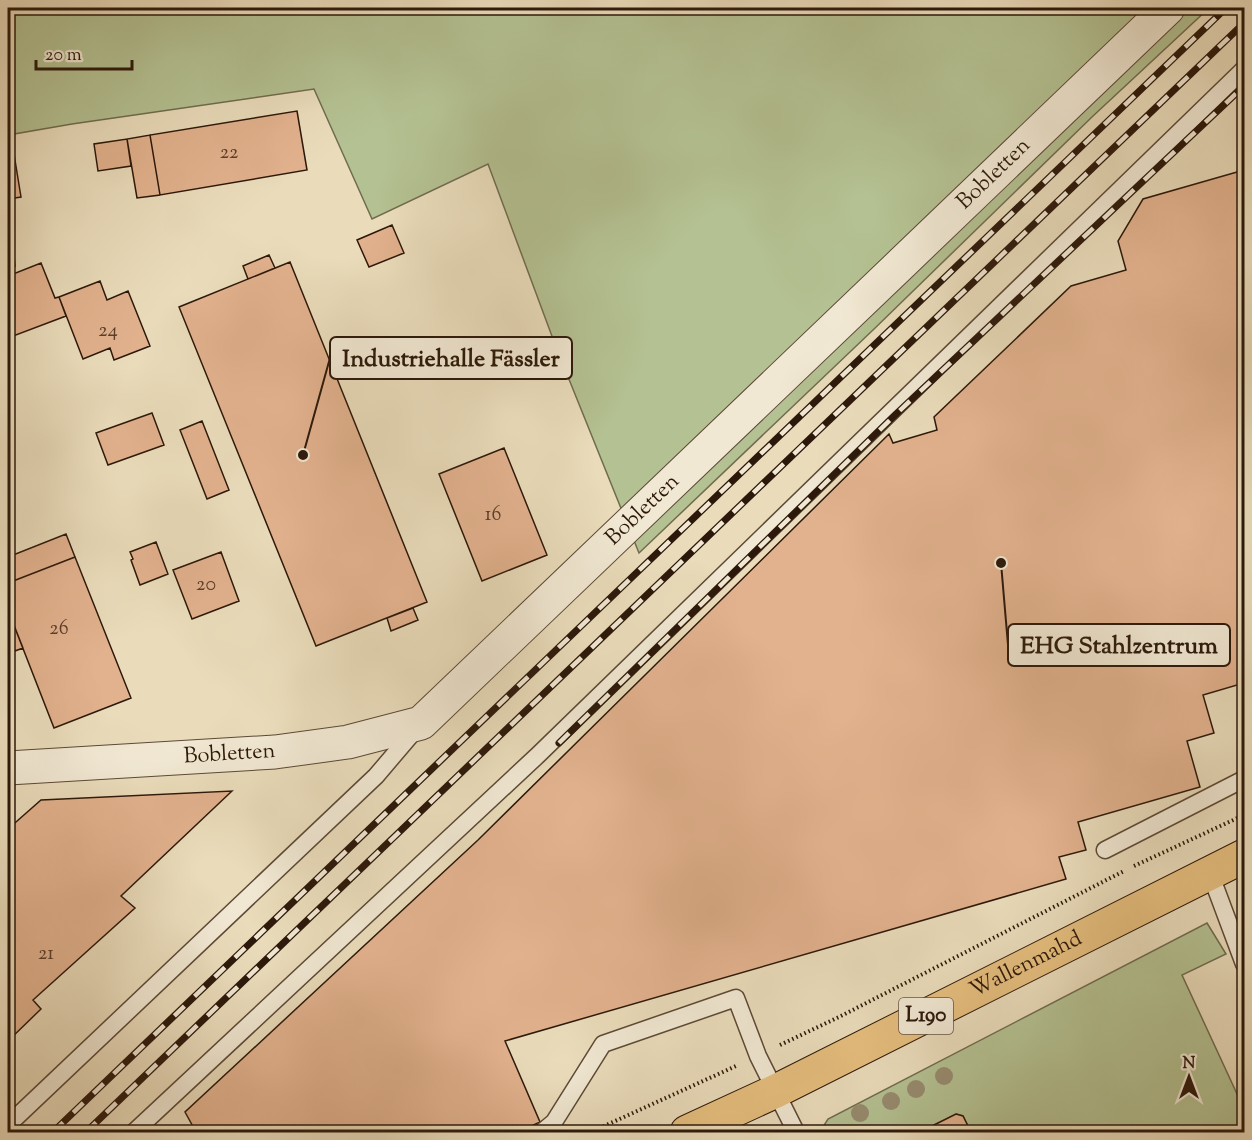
<svg xmlns="http://www.w3.org/2000/svg" width="1252" height="1140" font-family="'Sorts Mill Goudy',serif">
  <style>
    .green { fill: #b4c192; stroke: #706c4e; stroke-width: 1.5 }
    .building { fill: #e2b28e; stroke: #2c180a; stroke-width: 1.5 }
    .lines { fill: none; stroke-linecap: round; stroke-linejoin: round }
    .lane-casing { stroke: #5c4936; stroke-width: 19 }
    .street-casing { stroke: #5c4936; stroke-width: 35 }
    .primary-casing { stroke: #2c180a; stroke-width: 35 }
    .path { stroke: #2c180a; stroke-width: 4; stroke-dasharray: 1.5 3; stroke-linecap: butt }
    .lane { stroke: #f1e8d3; stroke-width: 16 }
    .street { stroke: #f1e8d3; stroke-width: 33 }
    .primary { stroke: #e5be7e; stroke-width: 33 }
    .rail-casing { stroke: #2c180a; stroke-width: 7 }
    .rail { stroke: #f1e8d3; stroke-width: 4.5; stroke-dasharray: 14; stroke-linecap: butt }
    .tree { fill: #988c70 }
    .labels { text-anchor: middle; dominant-baseline: central; stroke-width: 4.5; stroke-linejoin: round; paint-order: stroke }
    .number-label { font-size: 20px; fill: #5a3e2b }
    .shield { fill: #f1e8d3; stroke: #675646; stroke-width: 1.5 }
    .shield-label { font-size: 21px; font-weight: bold; fill: #2c180a }
    .street-label { font-size: 22px; fill: #2c180a; stroke: #f1e8d3 }
    .leader { fill: none; stroke: #2c180a; stroke-width: 2 }
    .callout-dot { fill: #2c180a; stroke: #f1e8d3; stroke-width: 2 }
    .callout { fill: #f1e8d3; stroke: #2c180a; stroke-width: 2 }
    .callout-label { font-size: 24px; text-anchor: middle; font-weight: bold; fill: #2c180a }
  </style>
  <rect width="100%" height="100%" fill="#eadcbb"/>
  <filter id="stains"><feTurbulence type="fractalNoise" baseFrequency=".00333" numOctaves="4"/><feColorMatrix values="0 0 0 0 .2 0 0 0 0 .09 0 0 0 0 .02 0 0 0 .5 -.17"/></filter>
  <radialGradient id="worn" r=".72"><stop offset=".6" stop-color="#630" stop-opacity="0"/><stop offset="1" stop-color="#630" stop-opacity=".3"/></radialGradient>
  <path class="green" d="M8,8h1201l-116,108 -220,214 -234,223 -83,-206 -68,-183 -116,55 -58,-130 -242,35 -64,11z
    M1207,923l19,31 -44,21 56,121 6,1v35h-230l-3,-6 -8,4 -9,-2 -9,4h-14l-8,-16 -7,-2 -36,18h-98l-1,-2 7,-11z"/>
  <path class="building" d="M297,111l10,59 -147,25 -10,-60z
    M150,135l10,60 -23,3 -10,-59z
    M127,139l4,27 -33,5 -4,-27z
    M14,154l7,43 -13,2v-44z
    M1244,170v513l-41,12 11,38 -27,8 13,46 -122,35 8,28 -27,7 7,22 -561,162 35,81 -21,10h-323l-11,-20 293,-272 411,-406 4,9 44,-13 -3,-13 137,-131 55,-16 -8,-29 25,-42z
    M392,225l12,28 -35,14 -12,-27z
    M8,247h5l2,19 -7,1z
    M269,255l6,13 -27,11 -5,-13z
    M290,262l137,340 -111,44 -137,-339z
    M41,263l14,35 4,-1 7,19 -58,22v-62z
    M100,281l7,19 21,-9 22,55 -36,14 -4,-12 -27,11 -24,-62z
    M152,413l12,32 -56,20 -12,-32z
    M202,421l27,69 -22,9 -27,-69z
    M504,448l43,107 -65,26 -43,-107z
    M66,534l9,23 -67,26v-26z
    M156,542l12,32 -28,11 -9,-25 2,-1 -3,-7z
    M221,552l18,49 -47,18 -19,-49z
    M75,557l56,141 -77,30 -46,-118v-27z
    M413,608l5,12 -27,11 -4,-13z
    M8,610l15,38 -8,3 -7,-20z
    M232,791l-111,105 14,12 -102,92 8,9 -33,32v-212l33,-29z
    M956,1114l7,2 8,16h-51z"/>
  <g class="lines">
    <g class="lane-casing">
      <path id="lane" d="M1105,850l139,-71
        M1210,873l34,91
        M8,1125l368,-349 40,-47
        M134,1132l404,-377 706,-686
        M542,1132l12,-10 49,-78 133,-46 22,58 38,76"/>
    </g>
    <g class="street-casing">
      <g id="street">
        <path id="s1" d="M8,768l267,-16 73,-10 73,-19 481,-460 266,-255"/>
      </g>
    </g>
    <g class="primary-casing">
      <g id="primary">
        <path id="s2" d="M687,1132l89,-41 468,-235"/>
      </g>
    </g>
    <path class="path" d="M1134,866l110,-51
      M780,1045l59,-28 285,-146
      M591,1132l145,-66"/>
    <use href="#lane" class="lane"/>
    <use href="#street" class="street"/>
    <use href="#primary" class="primary"/>
    <g class="rail-casing">
      <path id="rail" d="M559,743l335,-327 350,-330
        M53,1132l1173,-1124
        M86,1132l1158,-1109"/>
    </g>
    <use href="#rail" class="rail"/>
  </g>
  <g class="tree">
    <circle cx="944" cy="1076" r="9"/>
    <circle cx="916" cy="1089" r="9"/>
    <circle cx="891" cy="1101" r="9"/>
    <circle cx="860" cy="1113" r="9"/>
  </g>
  <g class="labels">
    <g class="number-label">
      <text x="229" y="153">22</text>
      <text x="108" y="331">24</text>
      <text x="493" y="515">16</text>
      <text x="206" y="585">20</text>
      <text x="59" y="629">26</text>
      <text x="46" y="954">21</text>
    </g>
    <rect class="shield" x="899" y="998" width="54" height="36" rx="4.5"/>
    <g class="shield-label">
      <text x="926" y="1016">L190</text>
    </g>
    <g class="street-label">
      <text stroke="none"><textPath href="#s1" startOffset="1210">Bobletten</textPath></text>
      <text stroke="none"><textPath href="#s1" startOffset="724">Bobletten</textPath></text>
      <text stroke="none"><textPath href="#s1" startOffset="222">Bobletten</textPath></text>
      <text stroke="none"><textPath href="#s2" startOffset="378">Wallenmahd</textPath></text>
    </g>
  </g>
  <path class="leader" d="M303 455L330 358M1001 563L1008 645"/>
  <g class="callout-dot">
    <circle cx="303" cy="455" r="6"/>
    <circle cx="1001" cy="563" r="6"/>
  </g>
  <g class="callout">
    <rect x="330" y="337" width="242" height="42" rx="6"/>
    <rect x="1008" y="624" width="222" height="42" rx="6"/>
  </g>
  <g class="callout-label">
    <text x="451" y="366">Industriehalle Fässler</text>
    <text x="1119" y="653">EHG Stahlzentrum</text>
  </g>
  <rect width="1252" height="1140" fill="none" stroke="#eadcbb" stroke-width="30"/>
  <rect x="9" y="9" width="1234" height="1122" fill="none" stroke="#2c180a" stroke-width="3"/>
  <rect x="15" y="15" width="1222" height="1110" fill="none" stroke="#2c180a" stroke-width="1.5"/>
  <g transform="translate(1189 1077)" stroke="#f1e8d3" stroke-width="4.5" paint-order="stroke">
  <path d="M0-4.5L10 22L0 15L-10 22Z" fill="#2c180a"/>
  <text y="-9" font-size="16" font-weight="bold" text-anchor="middle" fill="#2c180a">N</text>
  </g>
  <path d="M36 60v9h96v-9" fill="none" stroke="#2c180a" stroke-width="3"/>
  <text x="45" y="60" font-size="18" fill="#2c180a" stroke="#f1e8d3" stroke-width="4.5" paint-order="stroke">20 m</text>
  <rect width="100%" height="100%" filter="url(#stains)"/>
  <rect width="100%" height="100%" fill="url(#worn)"/>
</svg>
